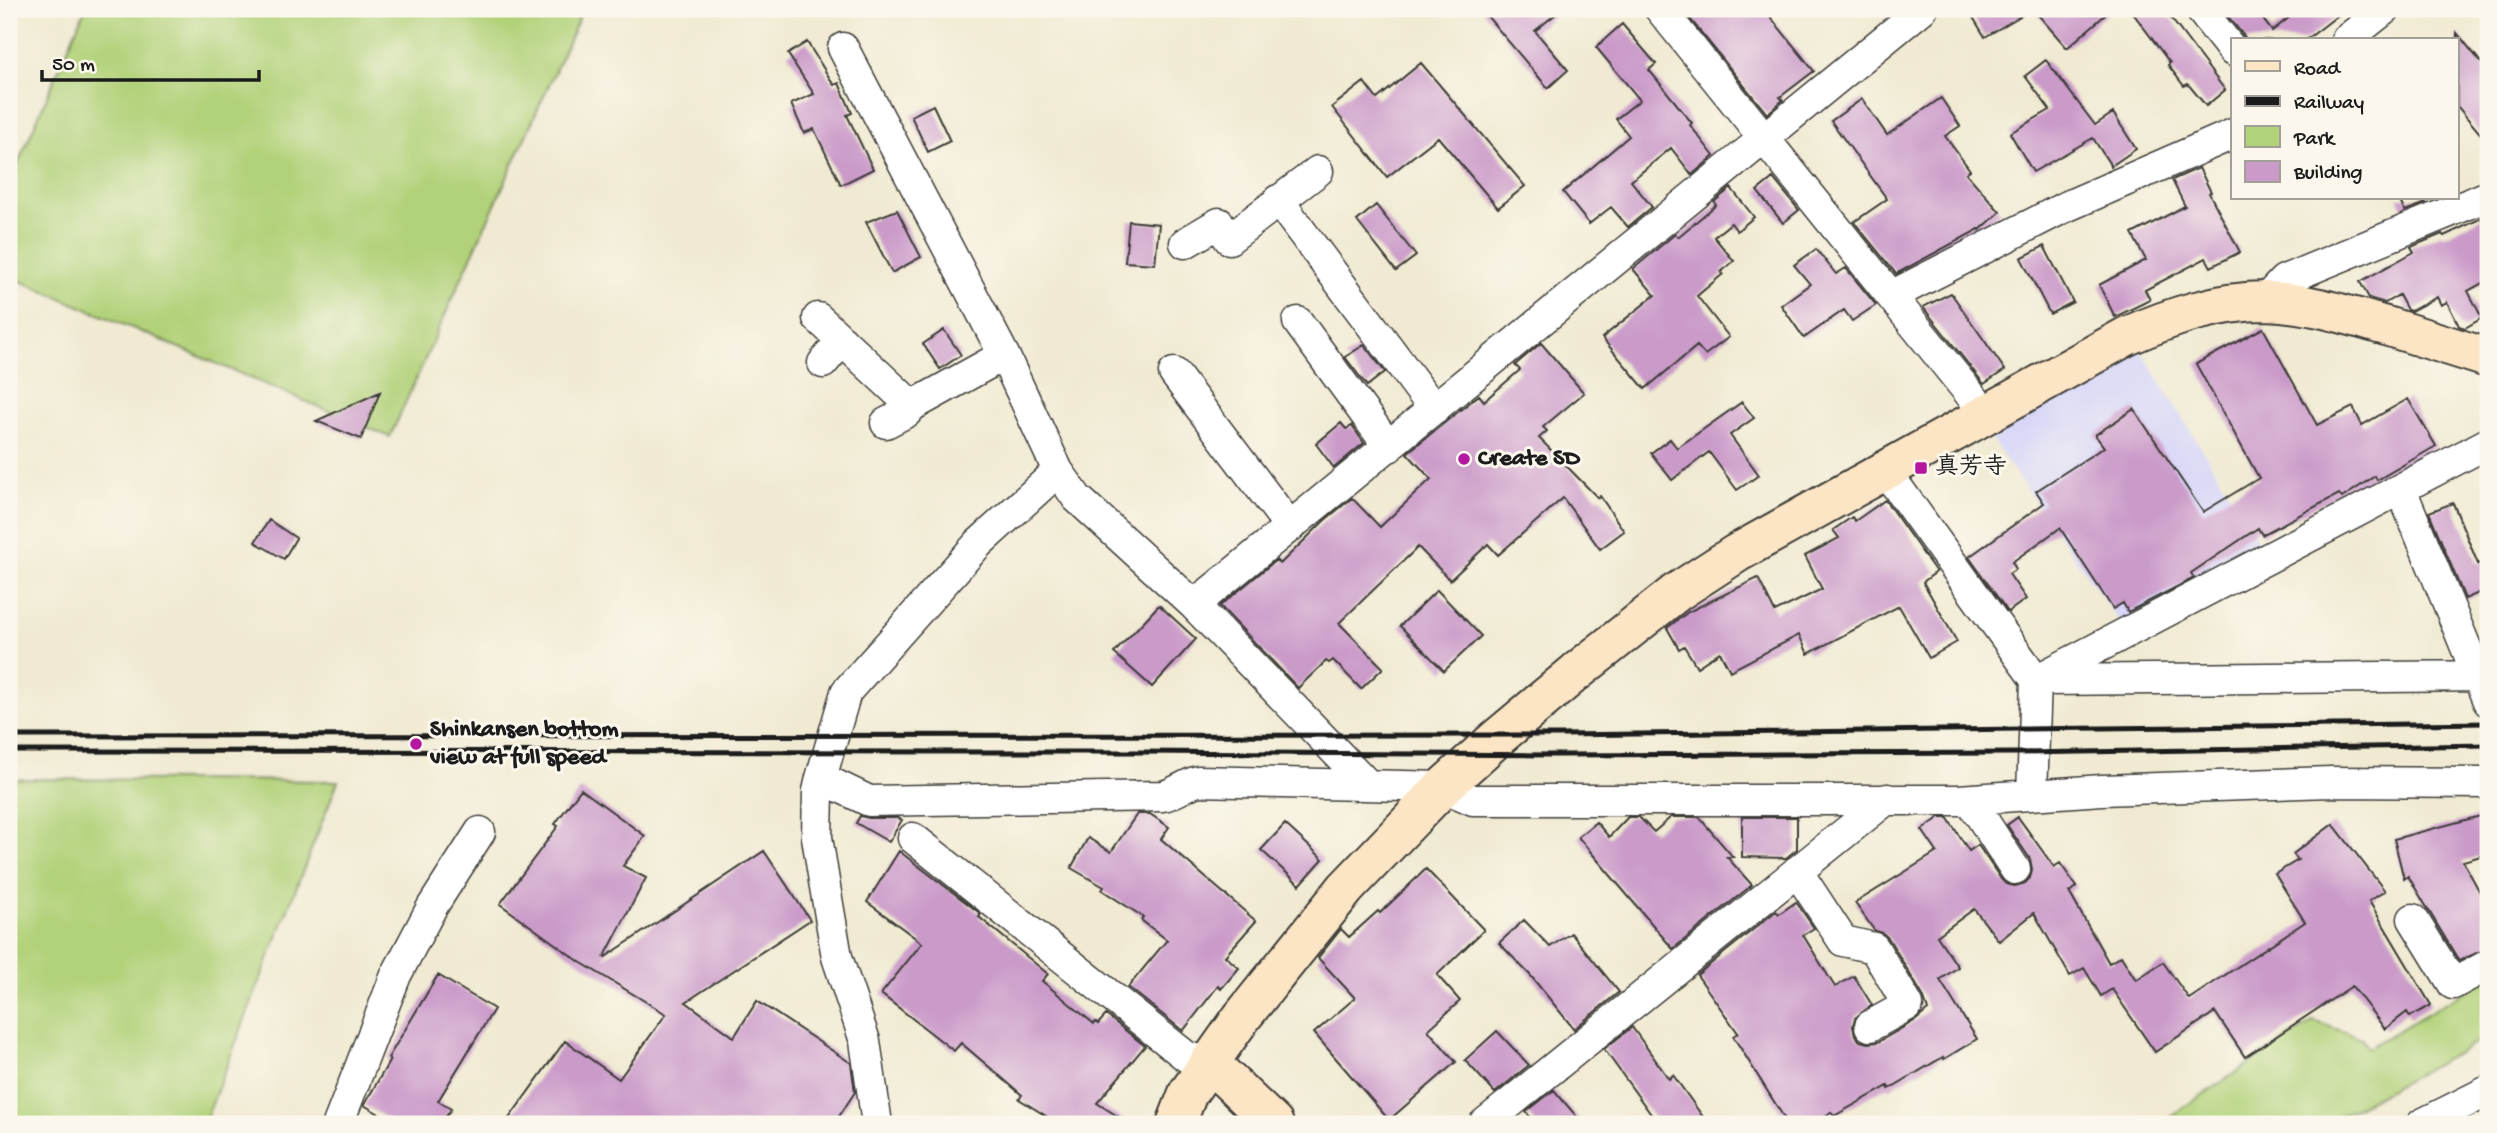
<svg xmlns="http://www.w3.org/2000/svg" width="2497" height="1133" font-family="'Gochi Hand','Klee One',sans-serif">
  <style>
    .built { fill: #d8d7f8 }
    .green { fill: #b2d27a; stroke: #67774b; stroke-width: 2 }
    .building { fill: #ca9ac9 }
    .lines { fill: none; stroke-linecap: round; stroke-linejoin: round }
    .street-casing { stroke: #3c3b37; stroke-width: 33 }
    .secondary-casing { stroke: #3c3b37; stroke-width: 42 }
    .street { stroke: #fff; stroke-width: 30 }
    .secondary { stroke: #fce5c4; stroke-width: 38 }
    .rail { stroke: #1c1c1c; stroke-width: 5 }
    .poi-dot { fill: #b5179e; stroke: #fbf7ec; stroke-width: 2.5 }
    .labels { text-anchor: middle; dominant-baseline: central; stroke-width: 6; stroke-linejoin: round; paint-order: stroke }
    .poi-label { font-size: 24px; font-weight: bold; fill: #1c1c1c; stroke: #fbf7ec; text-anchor: start }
  </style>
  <rect width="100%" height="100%" fill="#fbf7ec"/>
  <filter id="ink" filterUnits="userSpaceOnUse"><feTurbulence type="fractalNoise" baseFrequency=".0143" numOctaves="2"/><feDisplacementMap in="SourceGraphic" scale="14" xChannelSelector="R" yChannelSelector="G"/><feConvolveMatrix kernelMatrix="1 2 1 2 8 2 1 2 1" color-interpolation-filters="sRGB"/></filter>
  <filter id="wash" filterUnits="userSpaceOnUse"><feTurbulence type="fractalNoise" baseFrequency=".00686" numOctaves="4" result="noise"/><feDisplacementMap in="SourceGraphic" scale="28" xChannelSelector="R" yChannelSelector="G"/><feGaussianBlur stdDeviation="1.57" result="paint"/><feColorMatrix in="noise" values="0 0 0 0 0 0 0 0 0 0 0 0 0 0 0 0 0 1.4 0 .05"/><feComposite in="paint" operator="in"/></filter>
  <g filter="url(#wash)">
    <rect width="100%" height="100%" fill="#f0ead2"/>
    <path class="built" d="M2139,347l126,204 -141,77 -139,-198z"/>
    <path class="green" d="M85,9h498l-193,428 -381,-161v-92z
      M9,779l329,2 -134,343h-195z
      M2488,978v59l-163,87h-156l-3,-5 148,-98 48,17 6,10z"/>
    <g id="blocks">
      <path class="building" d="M1481,9h81l-27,22 33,39 -20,18z
        M1682,9h82l50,62 -34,26 3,3 -16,14z
        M1968,9h64l-47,28z
        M2033,9h79l-45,39z
        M2130,9h34l61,81 -19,16 -18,-22 -4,2 -16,-21 2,-2z
        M2222,9h33l17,22 28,-22h46l-40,31h-59z
        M1622,24l34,40 -7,6 43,53 -2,2 24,31 -22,19 -21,-27 -40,33 21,26 -24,20 -17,-20 -22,17 -26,-32 66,-56 -13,-17 24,-19 -44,-53z
        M2457,33l31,38v72l-31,-37z
        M807,42l27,43 5,-2 13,30 -5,2 26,54 -32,16 -27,-56 -10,4 -13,-29 23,-10 -26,-40z
        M2046,60l49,65 18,-12 23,36 -25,17 -18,-28 -60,34 -23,-39 40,-23 -25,-34z
        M1421,63l104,123 -27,22 -60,-71 -51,40 -55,-70 32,-25 13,17z
        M1941,98l19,28 -15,10 25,34 -4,3 34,39 -20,18 -1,-1 -83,45 -42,-52 33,-23 -56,-78 31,-22 25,36z
        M933,105l17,36 -22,11 -17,-36z
        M2199,168l12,24 -2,1 31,59 -29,15 -5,-9 -61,32 5,10 -35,17 -16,-32 47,-25 -14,-26 53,-28 -13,-26z
        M1773,178l26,32 -16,13 -26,-32z
        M1731,188l23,29 -17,14 -6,-8 -17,14 20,24 -13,11 2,2 -26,22 32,41 -24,18 -8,-9 -52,43 -43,-51 53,-43 -22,-26 42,-35 3,3 38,-32 -2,-3z
        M2398,198h25l3,5 -21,8z
        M1376,205l40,51 -20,15 -39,-50z
        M897,210l24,47 -29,16 -26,-51z
        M2488,215v65l-20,11 14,27 -17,10 -6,-2 -12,-24 -6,3 -4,-8 -26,14 -4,-1 -8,-15 -14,8 -16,-5 -9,-16 54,-30 -3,-5 31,-13 2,2z
        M1129,221l30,3 -4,40 -30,-2z
        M2044,246l29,56 -23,12 -29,-56z
        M1816,249l20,25 10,-6 30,37 -24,16 -8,-11 -40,28 -23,-33 29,-21 -16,-19z
        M1951,293l54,77 -21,14 -61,-77z
        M2263,328l54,97 36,-18 9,18 46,-26 28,47 -59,34 -2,-4 -33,22 -3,-4 -77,41 -4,-7 -67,45 3,5 -66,34 -5,-9 -10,6 -53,-81 -48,34 4,7 -7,5 17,25 -18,13 -39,-55 75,-54 -8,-12 68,-44 -9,-12 39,-26 69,103 56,-34 -63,-114z
        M944,330l17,25 -21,14 -17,-25z
        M1541,343l43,50 -41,34 4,4 -8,7 59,60 2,-2 24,35 -24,18 -37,-51 -65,57 -10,-11 -38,36 -32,-33 -79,76 44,45 -22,21 -28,-29 -4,3 -3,-2 -28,27 -78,-82 56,-46 4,4 45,-44 27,-22 28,29 51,-48 -24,-26 72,-58 5,6 36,-31 -5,-5z
        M1364,345l21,27 -18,14 -22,-29z
        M380,392l-19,47 -45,-18z
        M1742,402l12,16 -24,17 29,40 -22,15 -28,-38 -37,28 -21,-27 19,-14 7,9z
        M1341,423l5,6 6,-3 12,17 -30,25 -18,-24z
        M1885,500l51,72 -13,10 34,60 -28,16 -30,-52 -91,48 -9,-19 -69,36 -10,-19 -23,15 -13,-21 -5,3 -12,-21 21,-16 70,-34 17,34 47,-23 -17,-33 34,-18 -6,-8 19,-13 3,4z
        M2453,503l25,61 10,-5v30l-23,10 -36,-87z
        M269,520l27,18 -12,21 -29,-17z
        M1437,590l44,46 -37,35 -44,-45z
        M1159,605l37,34 -44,48 -38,-34z
        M581,789l64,47 -22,30 23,12 -42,80 160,-107 46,69 -124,82 48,35 23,-36 94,62 4,29 -21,32h-329l60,-83 54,38 47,-65 -86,-52 -80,-58 58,-78 -3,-2z
        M1137,814h13l19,13 -8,12 95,82 -31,35 14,12 -18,21 -3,-3 -35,45 -55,-44 39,-47 -26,-20 2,-3 -41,-27 2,-3 -33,-19 17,-30 23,14z
        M2488,814v40l-25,7 25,46v41l-29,13 -51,-85 -4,3 -10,-40z
        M860,816l9,2h29l4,2 -13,22 -33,-19z
        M1628,817h11l15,15 17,-15h28l34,40h-6l25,28 -79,64 -95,-112 18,-15 13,15z
        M1742,817h55v32l-11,9 -44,-1z
        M1940,817h7l22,34 9,-6 23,34 5,5 9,2 10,-3 5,-5 2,-9 -2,-10 -23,-34 11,-8 36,50 6,-4 17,24 -8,5 40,71 12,-7 15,24 27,-18 26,37 116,-77 -30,-48 23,-14 -5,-6 40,-30 52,67 -16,10 62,104 -21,12 -3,-5 -22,17 -33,-43 -107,71 -30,-45 -60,40 -43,-63 -11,7 -17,-28 -14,8 -36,-63 -35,28 -25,-32 -37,27 21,31 -18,13 37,59 -33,20 -1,-2 -54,32 -1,-3 -54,30 -3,-4 -16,12h-27l-55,-88 5,-3 -41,-58 79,-64 3,3 17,-12 18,26 -11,7 32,52 19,-11 18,29 -17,13 -2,8 2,9 5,6 9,2 9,-1 38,-22 12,-10 -5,-14 -34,-57 -5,-5 -10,-4 -19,-27 82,-51 -15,-22z
        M1285,824l38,35 -23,26 -39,-35z
        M899,851l82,63 -2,3 69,57 -6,7 52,43 2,-2 2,2 8,-9 39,31 -48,57 33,21h-71l-40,-25 3,-4 -61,-52 -7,8 -73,-57 41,-51 -55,-41z
        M1426,869l58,61 -47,45 23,26 -32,29 28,32 -67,58 -75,-87 41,-35 -37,-40 23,-29 8,8 29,-26 2,2z
        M1524,920l26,27 21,-14 48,59 -45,37 -44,-54 -31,-32z
        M438,975l56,34 -56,92 13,8 -10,15h-45l-32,-19 26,-45 -2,-2z
        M1632,1027l37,52 4,-4 35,49h-50l-54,-75z
        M1497,1031l32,34 -34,28 -30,-33z
        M1554,1090l29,34h-47l-10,-12z"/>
    </g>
  </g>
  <g filter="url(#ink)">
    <use href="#blocks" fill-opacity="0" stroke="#3c3b37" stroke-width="2"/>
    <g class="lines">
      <g class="street-casing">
        <path id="street" d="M1660,9l231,287
          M2200,9l33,42
          M2346,40l39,-31
          M843,48l161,307 54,116
          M1278,200l156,209
          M1185,243l34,-20 10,16 89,-68
          M2264,301l20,-21 204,-84
          M818,318l94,88 92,-51
          M1298,322l91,125
          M823,363l19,-23
          M1174,373l116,154
          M1986,414l-95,-118 172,-88 170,-74
          M886,423l21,-11 5,-6
          M1885,470l151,210 -4,115
          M2401,489l87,212
          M1194,605l728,-596
          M2036,680l452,-237
          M2043,680l445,-4
          M821,778l48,23 294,-5c13,-3 23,-12 35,-15l245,6 30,13h485l144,-10 229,-8 157,1
          M1976,799v10l39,60
          M913,838l274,219 22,5
          M1797,871l46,70 31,7 34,57 -38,21
          M2413,919l40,65 35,-19
          M338,1124l58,-149 36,-68 48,-75
          M877,1124l-12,-83 -28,-84 -13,-76 -7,-44 1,-46 3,-13 25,-86 132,-148 80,-73 19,27 117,107 173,179
          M1484,1124l403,-325
          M2422,1124l66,-33"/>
      </g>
      <g class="secondary-casing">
        <path id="secondary" d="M1209,1062l65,62
          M1176,1124l12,-31 54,-76 104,-129 97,-101 53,-48 80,-67 101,-80 60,-39 390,-217c44,-19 90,-35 139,-35 41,1 81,14 120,25 34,11 68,21 102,32"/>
      </g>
      <use href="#street" class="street"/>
      <use href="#secondary" class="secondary"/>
      <path class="rail" d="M9,736l1553,-1 926,-12
        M9,751l1131,1 415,3 464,-2 469,-8"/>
    </g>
  </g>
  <g class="poi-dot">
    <circle cx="1464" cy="459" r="7"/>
    <rect x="1914" y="461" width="14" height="14" rx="3.5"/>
    <circle cx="416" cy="744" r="7"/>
  </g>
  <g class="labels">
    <g class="poi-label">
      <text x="1478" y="459">Create SD</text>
      <text x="1935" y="468">真芳寺</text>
      <text x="430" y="730">Shinkansen bottom<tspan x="430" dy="28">view at full speed</tspan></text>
    </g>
  </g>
  <rect width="2497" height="1133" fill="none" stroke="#fbf7ec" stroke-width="35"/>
  <rect x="2231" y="38" width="228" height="161" fill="#fbf7ec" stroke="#a29f99" stroke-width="2"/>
  <rect x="2245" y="61" width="35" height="10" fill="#fce5c4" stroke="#a29f99" stroke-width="2"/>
  <text x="2294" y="74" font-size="21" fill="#1c1c1c">Road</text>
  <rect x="2245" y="96" width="35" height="10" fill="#1c1c1c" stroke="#a29f99" stroke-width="2"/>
  <text x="2294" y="108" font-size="21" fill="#1c1c1c">Railway</text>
  <rect x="2245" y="126" width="35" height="21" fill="#b2d27a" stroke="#a29f99" stroke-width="2"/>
  <text x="2294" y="144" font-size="21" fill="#1c1c1c">Park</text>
  <rect x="2245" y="161" width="35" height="21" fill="#ca9ac9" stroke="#a29f99" stroke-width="2"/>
  <text x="2294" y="178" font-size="21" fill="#1c1c1c">Building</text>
  <path d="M42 70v10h217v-10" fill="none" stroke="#1c1c1c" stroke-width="3.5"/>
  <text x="52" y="70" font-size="21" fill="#1c1c1c" stroke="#fbf7ec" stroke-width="5" paint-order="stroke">50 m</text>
</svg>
